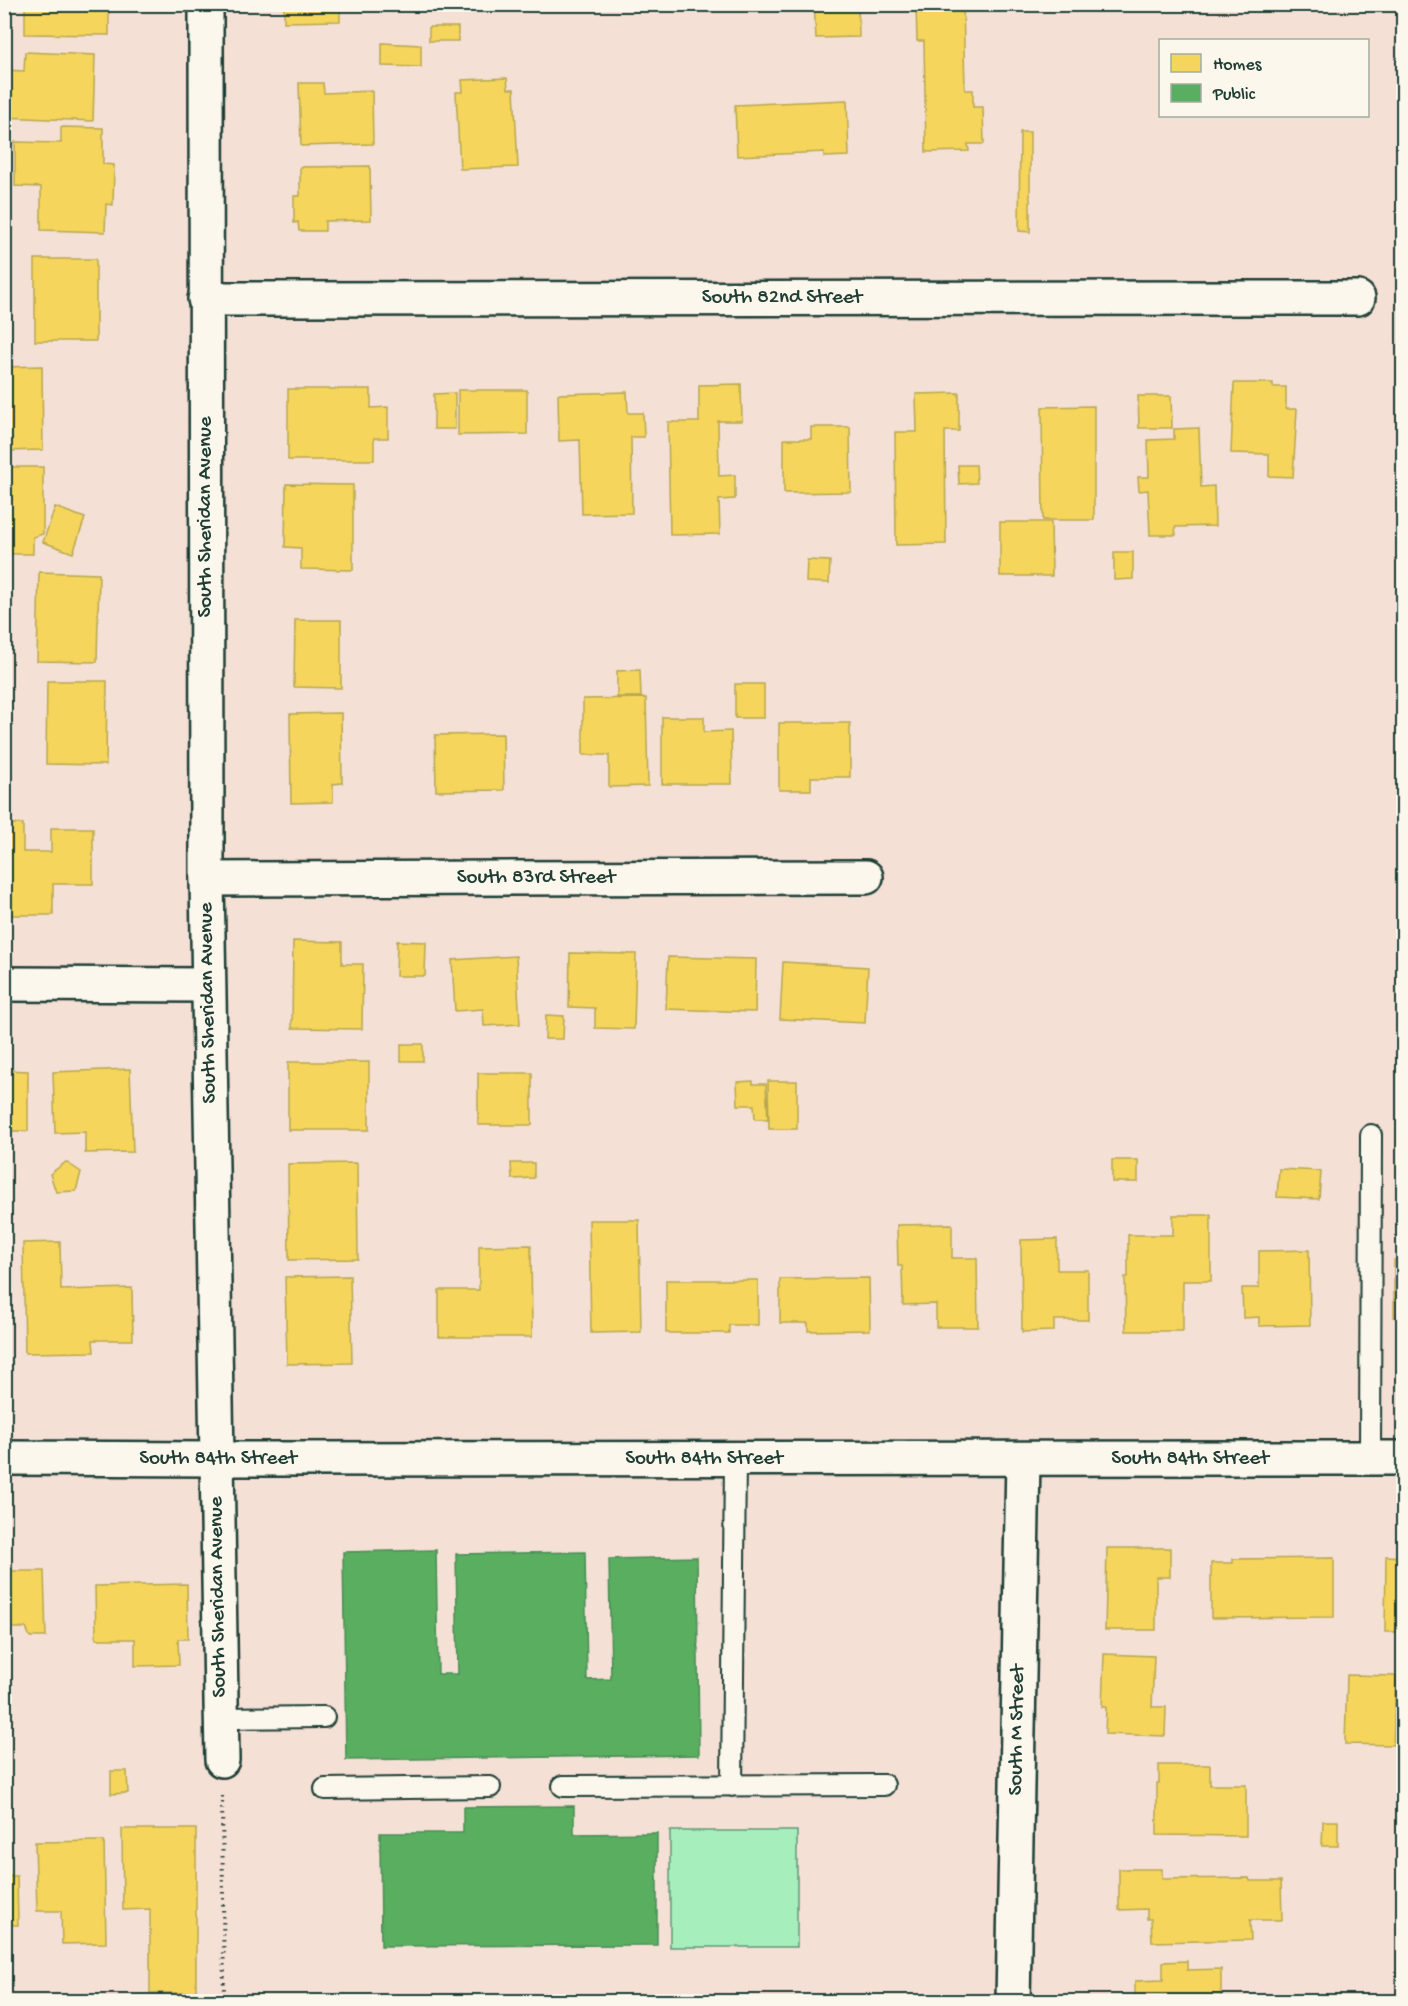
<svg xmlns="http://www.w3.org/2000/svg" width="1408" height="2006" font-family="'Gochi Hand',sans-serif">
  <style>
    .green { fill: #a6eebb; stroke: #629678; stroke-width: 1.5 }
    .homes { fill: #f6d55c; stroke: #b6a750; stroke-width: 1.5 }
    .public { fill: #5aae61; stroke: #488c54; stroke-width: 1.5 }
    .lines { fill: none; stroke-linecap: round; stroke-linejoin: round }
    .lane-casing { stroke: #1f3d34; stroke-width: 24 }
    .street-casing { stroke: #1f3d34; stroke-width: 38 }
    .secondary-casing { stroke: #1f3d34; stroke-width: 38 }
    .path { stroke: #1f3d34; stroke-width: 4; stroke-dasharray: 1.5 4.5; stroke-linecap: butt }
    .lane { stroke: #fbf7ec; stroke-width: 20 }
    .street { stroke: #fbf7ec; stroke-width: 33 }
    .secondary { stroke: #fbf7ec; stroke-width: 33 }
    .labels { text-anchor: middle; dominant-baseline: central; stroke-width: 6; stroke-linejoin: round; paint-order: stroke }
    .street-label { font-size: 21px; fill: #1f3d34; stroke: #fbf7ec }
  </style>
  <rect width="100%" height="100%" fill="#f5e0d6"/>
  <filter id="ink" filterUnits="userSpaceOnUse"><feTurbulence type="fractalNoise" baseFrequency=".0167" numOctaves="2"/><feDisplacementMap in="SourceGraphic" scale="12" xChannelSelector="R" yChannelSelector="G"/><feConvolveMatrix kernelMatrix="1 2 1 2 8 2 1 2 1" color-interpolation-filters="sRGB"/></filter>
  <g filter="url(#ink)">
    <path class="green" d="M670,1831h127v116h-127z"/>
    <path class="homes" d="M25,4h84v31l-84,-1z
      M284,4h56v17l-56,1z
      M814,4h44l1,33 -43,1z
      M916,4h47l2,86h8v17h10l1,37h-16l1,7 -43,1 -2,-111h-7z
      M429,27h29v14h-29z
      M382,43l39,2v22l-39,-1z
      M25,52l70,3 -2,66 -89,-4v-47l20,1z
      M507,78l1,11h6l4,78 -58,2 -4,-77h7l-1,-12z
      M299,83h24l1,10 48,-2 1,53 -72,2z
      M847,100l2,56 -25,1v-5l-87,4 -2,-51z
      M61,127l42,1v36l11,1 -1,40 -7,-1 -1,28 -64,-2v-43l-26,-1v-44l46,1z
      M1020,132h10v100l-11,-1z
      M370,166l1,54 -46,1v10h-26l-1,-9 -4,1v-27h6v-29z
      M35,259h61v82h-61z
      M42,366l1,84 -39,1v-84z
      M1234,383h39v4h13v22h11l-4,68 -24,-1v-22l-38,-1z
      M741,384l1,37h-24l1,55 16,-1v24l-16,1 1,34 -50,1 -2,-113h31v-37z
      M288,389h83v19l17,-1v31h-14v22h-86z
      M458,390h69v44l-69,1z
      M627,392l1,21h15l1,24h-13l1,76 -50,1 -2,-74 -21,1 -1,-47z
      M455,393v36h-21v-35z
      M959,393v38h-14l1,113 -50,1 -1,-113h22l-1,-38z
      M1138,396h33l1,32h-33z
      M1094,406v114h-51l-1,-113z
      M811,427h39l1,65 -67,1v-54h27z
      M1199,428l2,59 13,-1 1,40 -40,1 1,8h-26l-2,-45 -9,1 -1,-14h11l-1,-37 26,-1v-10z
      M958,465h18l1,18 -18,1z
      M4,467h39v67l-10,3v17h-29z
      M286,484l67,1v85l-52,-1v-21l-16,-1z
      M55,507l30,11 -12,35 -30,-11z
      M1000,522h51l1,54h-52z
      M1114,552h19v27l-19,1z
      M807,560l23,1 -1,22 -23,-1z
      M39,572l60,2 -2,88 -60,-1z
      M295,620h46v68l-47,-1z
      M640,670l1,27h-24v-26z
      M47,681h60l-1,84 -60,-1z
      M735,684h29v34h-29z
      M646,698l2,88 -39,1v-32h-26v-56z
      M341,713l1,70 -9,1v18l-42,1 -1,-89z
      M662,717h42v15l27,-1 1,53h-70z
      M779,723h71v54h-39v13h-32z
      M503,734l1,56 -68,1 -1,-56z
      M4,824h19v28h28v-24h42v56h-40v31h-49z
      M293,941l49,1v22h21l-1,65 -70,-1z
      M397,941l29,1 -1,34h-29z
      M570,953l66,1 -2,75 -39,-1v-20l-26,-1z
      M516,956l4,68 -36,2 -1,-17 -28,2 -3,-51z
      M668,957l88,2 -1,53 -89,-3z
      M783,962l85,5 -3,56 -85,-4z
      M546,1015l18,1 -1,23h-18z
      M401,1044h22v17h-22z
      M288,1062h81v68h-81z
      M130,1069l3,83 -48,1v-21l-30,1 -2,-61z
      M4,1070l24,1v60h-24z
      M478,1073h54v52h-54z
      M753,1081v3h13l2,35h-13l-1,-14h-16l-1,-23z
      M768,1081h29v48h-28z
      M1112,1160h26v22h-26z
      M66,1162l15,10 -5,19 -20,1 -6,-18z
      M357,1163l1,96 -69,1 -1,-96z
      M511,1163h23v15l-22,1z
      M1279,1169l42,2 -2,28 -42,-2z
      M1173,1215h38v66h-28v50h-57l-1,-54h3v-42h45z
      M589,1220h50l2,112 -50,1z
      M952,1224v34h25l1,69h-42v-23l-33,1 -1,-39h-4l-1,-41z
      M1057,1239v31h31v50h-34v11l-32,1 -1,-92z
      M60,1242l1,48 71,-2 1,52h-40l1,12 -69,1 -2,-110z
      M531,1245l1,92h-93v-47h40v-44z
      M1309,1250l1,75 -51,1v-9l-16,1 -1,-30h17v-37z
      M1394,1260h10v57h-10z
      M350,1276l2,87 -65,1 -2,-87z
      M869,1278l1,52 -62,1v-8h-28v-44z
      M666,1280h92v45h-29v8h-63z
      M1107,1548h63v29h-14v53h-51z
      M1386,1556l18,1v75h-19z
      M1334,1558v59l-123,1v-55h22v-4z
      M4,1571h40l2,66h-16l-4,-9h-21l-1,15z
      M187,1584l1,55h-10l1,26 -44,1v-27h-39l-1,-53z
      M1104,1654l50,2 -2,51h14l-1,29 -60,-2 1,-27h-4z
      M1347,1675l49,1 -3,69 -48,-1z
      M1159,1765h51v20h36v51l-89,-1v-52h2z
      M111,1771h16l1,22 -17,1z
      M1323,1821h15v25h-16z
      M122,1829h74v164h-46v-84l-27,1z
      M104,1841l2,102 -44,1 -1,-33h-24l-2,-69z
      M1119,1869h43v10l87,-1 1,3h31l1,39h-32l1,20 -99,2 -1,-23h-4v-10l-28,1z
      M4,1876h13l1,49h-14z
      M1187,1961v9l34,-1v33h-86v-21l28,-1v-18z"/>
    <path class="public" d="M436,1550l2,124h20l-2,-120 129,-2 2,128 24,-1 -2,-120 88,-2 2,198 -353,5 -3,-208z
      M574,1806v28l83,-1v112l-276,1 -1,-113h83v-26z"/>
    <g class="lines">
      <g class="lane-casing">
        <path id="lane" d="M1370,1458l1,-323
          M221,1718l103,-1
          M563,1786l321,-1
          M732,1786l3,-327
          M325,1789l165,-2"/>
      </g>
      <g class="street-casing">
        <path id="street" d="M205,299l1153,-1
          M207,879l659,-2
          M4,984l204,1
          M217,1459l5,301
          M1013,2002l10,-543"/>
      </g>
      <g class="secondary-casing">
        <path id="secondary" d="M206,4l1,875 10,580
          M4,1458l213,1 1187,-1"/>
      </g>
      <path class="path" d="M222,1796l2,206"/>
      <use href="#lane" class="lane"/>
      <use href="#street" class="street"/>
      <use href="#secondary" class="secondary"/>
    </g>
  </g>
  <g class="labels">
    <g class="street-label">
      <text x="782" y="298">South 82nd Street</text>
      <text transform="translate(206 517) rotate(-90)">South Sheridan Avenue</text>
      <text x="536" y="878">South 83rd Street</text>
      <text transform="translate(209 1003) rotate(-91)">South Sheridan Avenue</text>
      <text x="218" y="1459">South 84th Street</text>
      <text x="704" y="1459">South 84th Street</text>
      <text x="1190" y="1459">South 84th Street</text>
      <text transform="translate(219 1597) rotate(-91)">South Sheridan Avenue</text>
      <text transform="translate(1018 1730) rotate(-89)">South M Street</text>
    </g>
  </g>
  <rect width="1408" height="2006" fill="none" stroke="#fbf7ec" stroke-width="24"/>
  <rect x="12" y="12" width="1384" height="1982" fill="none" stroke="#1f3d34" stroke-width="2" filter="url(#ink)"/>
  <rect x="1159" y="39" width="210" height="78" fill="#fbf7ec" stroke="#a3ada2" stroke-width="1.5"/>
  <rect x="1171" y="54" width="30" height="18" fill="#f6d55c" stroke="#a3ada2" stroke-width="1.5"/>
  <text x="1213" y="69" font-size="18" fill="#1f3d34">Homes</text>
  <rect x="1171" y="84" width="30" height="18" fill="#5aae61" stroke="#a3ada2" stroke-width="1.5"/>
  <text x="1213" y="99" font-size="18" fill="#1f3d34">Public</text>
</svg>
